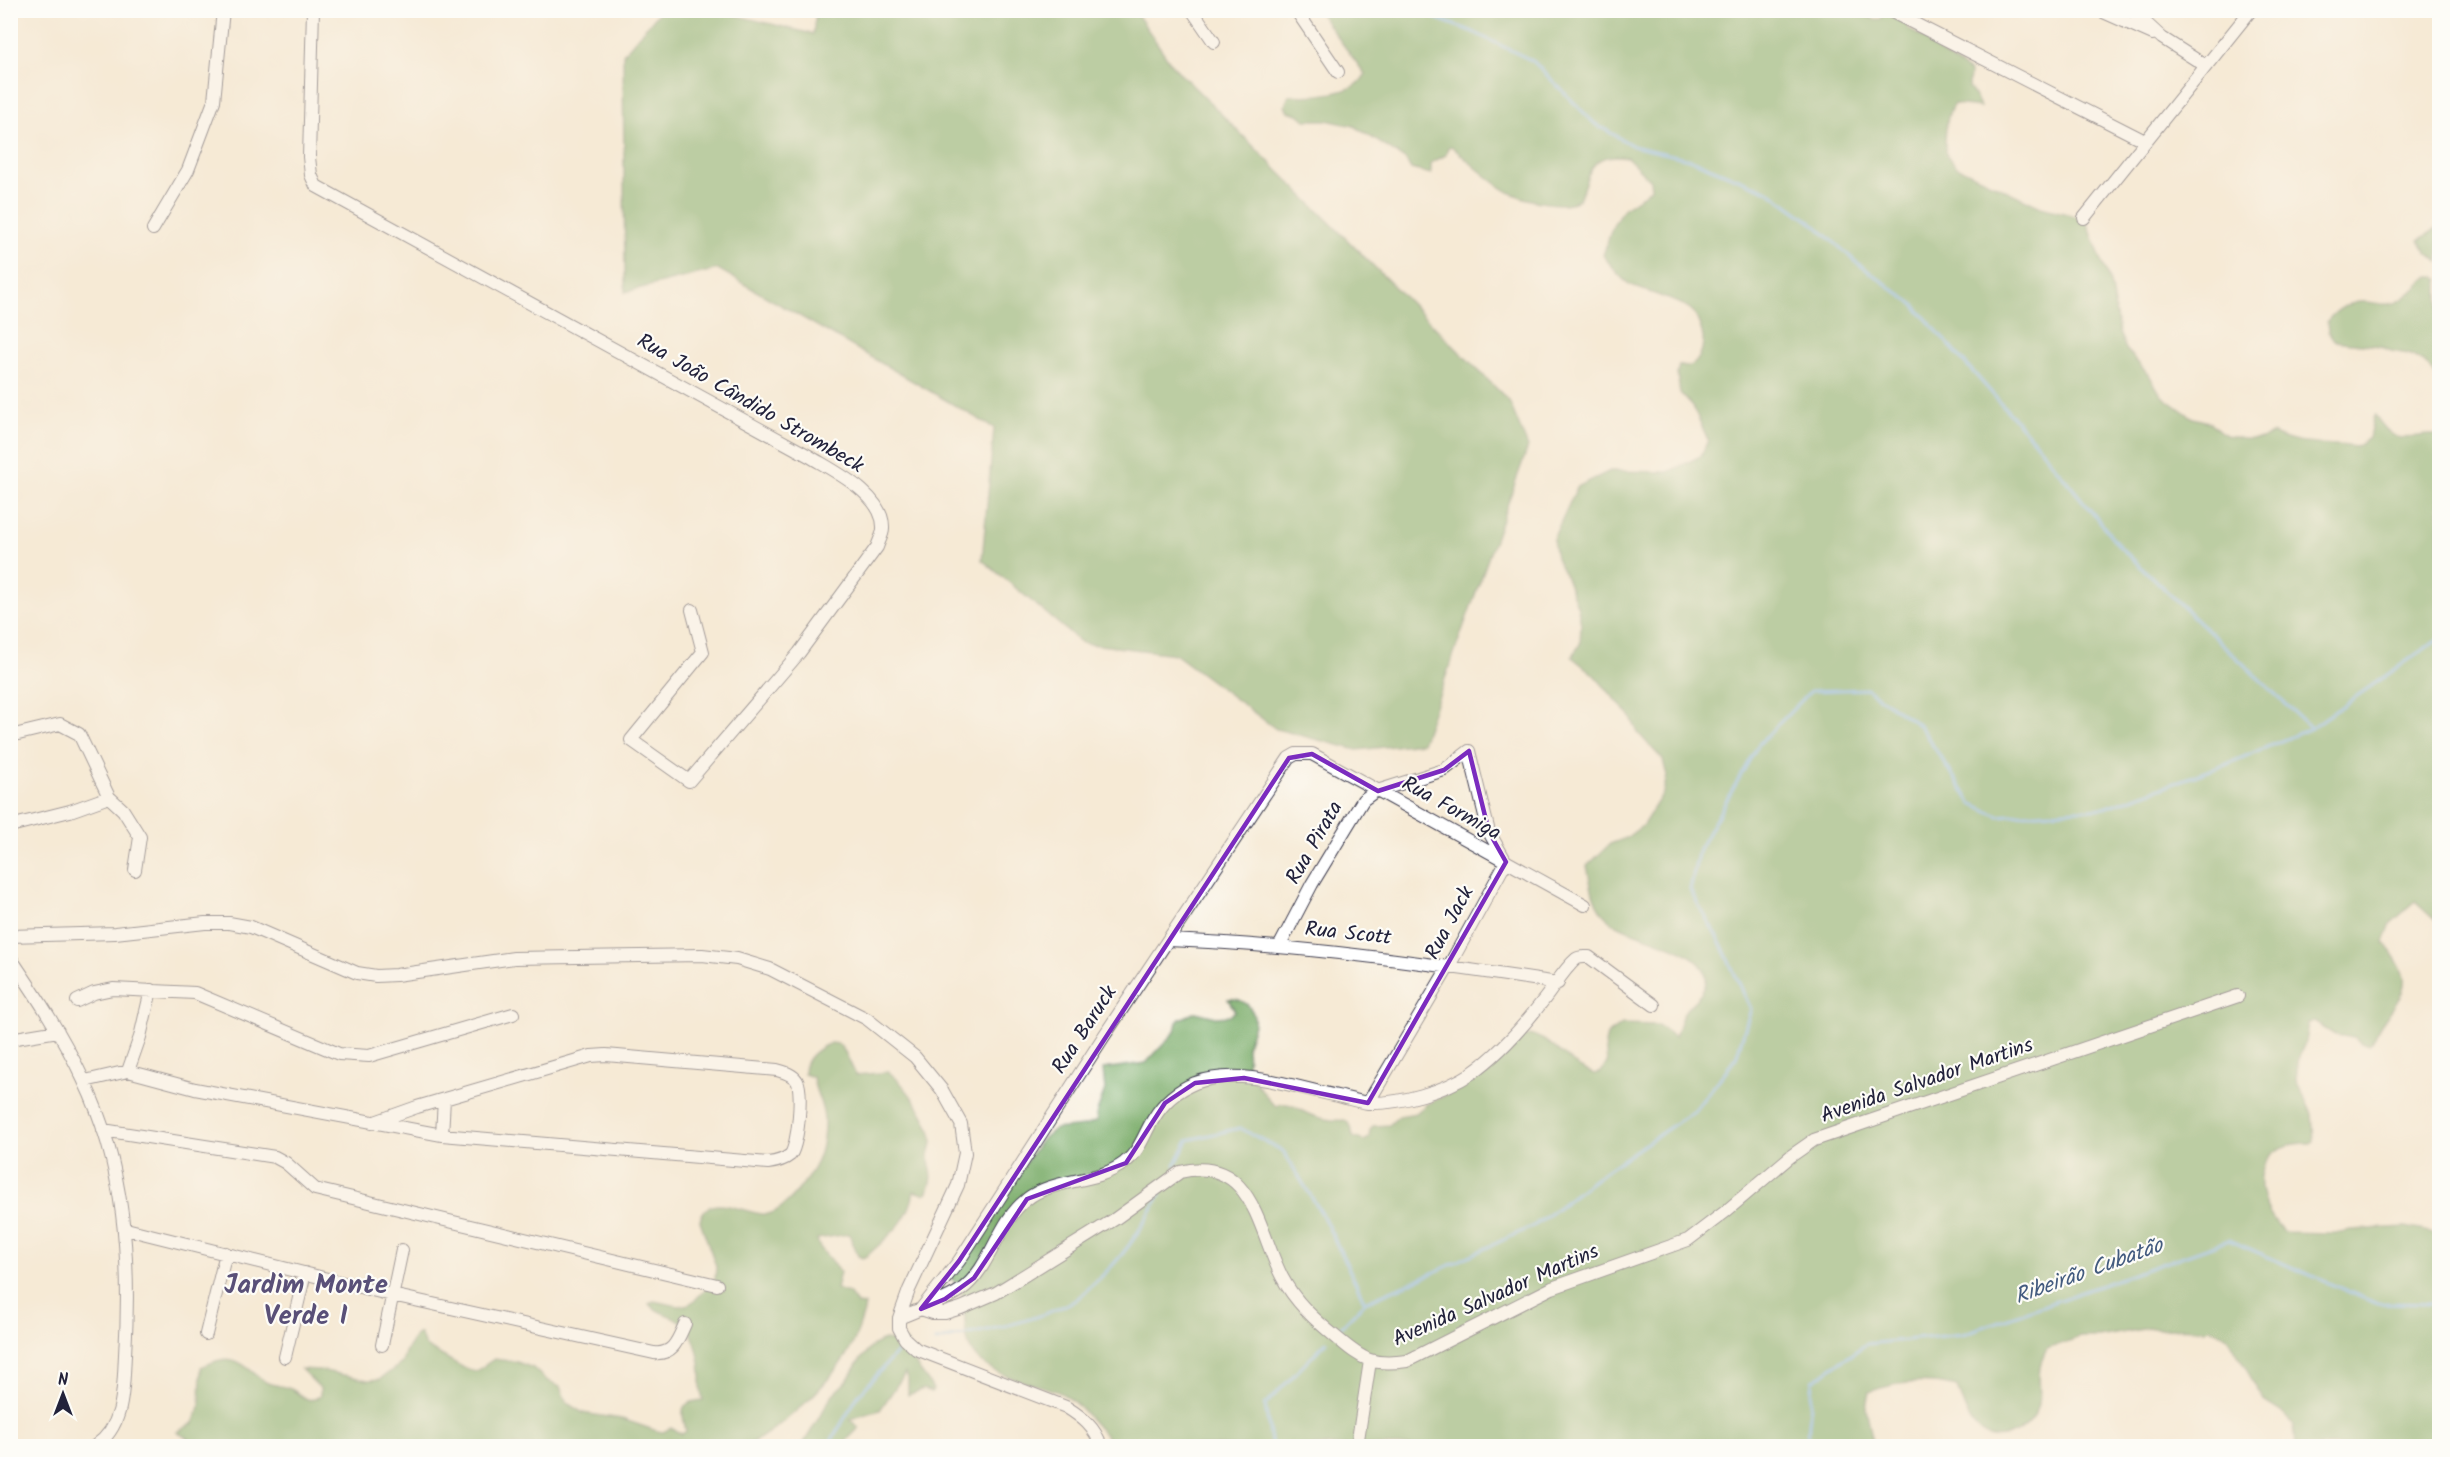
<svg xmlns="http://www.w3.org/2000/svg" width="2450" height="1457" font-family="Kalam,sans-serif">
  <style>
    .forest { fill: #7a6; stroke: #4c6650; stroke-width: 1.5 }
    .lines { fill: none; stroke-linecap: round; stroke-linejoin: round }
    .stream { stroke: #75b1e6; stroke-width: 3 }
    .street-casing { stroke: #424052; stroke-width: 14 }
    .street { stroke: #fff; stroke-width: 12 }
    .marked { fill: none; stroke: #7b2cbf; stroke-width: 4.5; stroke-linejoin: round }
    .labels { text-anchor: middle; dominant-baseline: central; stroke-width: 4.5; stroke-linejoin: round; paint-order: stroke }
    .street-label { font-size: 21px; fill: #22223b; stroke: #fdfcf7 }
    .water-label { font-size: 22px; font-style: italic; fill: #435b7f; stroke: #fdfcf7 }
    .district-label { font-size: 27px; font-weight: bold; fill: #595078; stroke: #fdfcf7 }
  </style>
  <rect width="100%" height="100%" fill="#fdfcf7"/>
  <filter id="ink" filterUnits="userSpaceOnUse"><feTurbulence type="fractalNoise" baseFrequency=".0167" numOctaves="2"/><feDisplacementMap in="SourceGraphic" scale="12" xChannelSelector="R" yChannelSelector="G"/><feConvolveMatrix kernelMatrix="1 2 1 2 8 2 1 2 1" color-interpolation-filters="sRGB"/></filter>
  <filter id="wash" filterUnits="userSpaceOnUse"><feTurbulence type="fractalNoise" baseFrequency=".008" numOctaves="4" result="noise"/><feDisplacementMap in="SourceGraphic" scale="24" xChannelSelector="R" yChannelSelector="G"/><feGaussianBlur stdDeviation="1.35" result="paint"/><feColorMatrix in="noise" values="0 0 0 0 0 0 0 0 0 0 0 0 0 0 0 0 0 1.4 0 .05"/><feComposite in="paint" operator="in"/></filter>
  <g filter="url(#wash)">
    <rect width="100%" height="100%" fill="#f6ead5"/>
    <path class="forest" d="M1854,10l19,9h8l4,-8h19l4,18 23,13 8,10 31,20 -1,15 12,20 -27,-3c-8,10 -10,34 -8,48 1,6 7,11 11,15l84,40 45,12 24,64 9,49 7,17 25,29 10,17 32,23 16,4 17,13 16,4h20l11,-6c25,15 55,9 83,14l13,-9 4,-20 2,-3c24,37 31,17 64,20l1,428 -7,4 6,15v42l-24,-22 -24,21 -7,19c30,41 25,43 -3,83 -5,7 -5,15 -12,20l-8,-1 -7,-6 -19,-3 -21,-13 -6,1 -3,20 -6,13 -3,24 16,34 2,27 -2,2c-62,-3 -63,53 -28,89l50,1 16,-3 56,-3 33,7v212h-143l-2,-21 -13,-13 -16,-10 -38,-66 -16,-7 -62,-1 -50,9h-19l-33,12c-3,6 -6,12 -7,18 -2,12 1,25 -1,37 -4,23 -37,44 -58,28 -14,-11 -18,-29 -24,-45 -29,-7 -59,-6 -88,5l-3,16 8,38h-756c-23,-15 -36,-45 -62,-55 -24,-8 -62,-14 -80,-34 -16,-17 -8,-45 -15,-67 -2,-5 -8,-9 -12,-14l92,-136 14,-11 29,-3 13,-5 -1,-6 9,-25 -2,-21 43,-6 29,-31 2,-10 3,-3 16,-7 20,5 14,-1 5,-5 -7,-12c14,-2 28,9 26,24 -1,8 -6,16 -7,23 0,9 2,14 -1,23l23,31 7,6c13,-7 24,5 35,9 11,4 23,6 34,5l6,6 2,11 11,4 5,-3 1,-8 4,-4 15,-1 10,-9 17,-3 11,-9 34,-16 17,-13 26,-28 20,-11 9,-1 11,5 37,28 13,6 7,-2 6,-9 -2,-20 2,-8 15,-11 36,1 17,12c3,-8 5,-19 10,-26 7,-10 19,-16 21,-29 4,-37 -82,-44 -100,-65 -14,-14 -15,-33 -19,-51l23,-22 16,-6 17,-13 20,-32 4,-17 -4,-16 -25,-27 -7,-16 -38,-43 -21,-17 8,-13 1,-20 -3,-16 -13,-33 -9,-17 -3,-19 24,-52 33,-16 58,1 33,-16 7,-16 -15,-33 -13,-14 -3,-19 2,-9c15,7 23,-9 24,-23 1,-8 -6,-24 -9,-29 -5,-10 -50,-21 -63,-28 -11,-6 -20,-20 -28,-30 6,-16 10,-38 24,-49 9,-6 16,-10 24,-18l-1,-8 -23,-23c-36,-6 -37,14 -48,43 -17,9 -50,1 -68,-7 -15,-6 -46,-35 -60,-47l-3,1 -2,8 -15,8v11l-20,-5 -6,-10 -51,-33 -28,-6h-21l-7,-6 -10,-3 -3,-5 4,-11c19,2 69,0 76,-21l-47,-63z
      M660,11h58l95,23 3,-23h319l37,54 337,336 19,46 -106,296 -65,7 -81,-21 -101,-75 -93,-11 -100,-83 12,-132 -276,-159 -93,23 -2,-238z
      M2439,227v35l-12,-9 -8,-13z
      M2429,276h6l4,3v100l-15,-17 -15,-8 -18,-3 -11,-5 -46,-5 -6,-9 -1,-11c10,-12 24,-21 41,-19 10,1 17,4 27,1 12,-4 24,-19 34,-27z
      M831,1043l8,1 6,8 11,23 33,-3c15,11 44,51 43,70 0,5 -3,10 -3,14 0,19 7,14 -1,36l-4,2 -10,-3c-5,32 -25,44 -47,65l-5,2 -4,-2 -9,-22 -32,5 2,7 21,26 -4,17 13,4 8,11 8,1 -1,7c-4,12 -8,28 -15,39 -24,38 -63,73 -102,95h-556l-4,-8 -10,-6 16,-9 7,-16 1,-40c10,-4 21,-10 32,-7 15,4 25,19 35,23 8,3 17,3 23,6 12,6 15,16 29,7v-8l-19,-19 19,1 48,10 12,-1 22,-16 3,-11 11,-17 4,-2 5,13 39,22 12,3 18,-12 23,3 16,6 13,12 14,7 7,16 16,10 39,6 35,12 6,1 8,-4 11,6 4,-3c-5,-22 -7,-29 17,-31 -3,-9 -2,-13 -2,-22 0,-16 -5,-42 -16,-53 -9,-10 -27,-10 -36,-21l5,-3 24,5 11,-2 6,-4 20,-21 1,-13 -16,-45c6,-34 53,-3 68,-7 19,-4 47,-43 52,-61 3,-10 4,-23 4,-32 0,-17 -10,-29 -11,-44l-9,-3c-1,-16 14,-26 27,-31z
      M883,1340l24,2c4,23 15,28 26,47l-1,3 -8,-3 -16,6v-14l-3,-8 -25,37 -30,9 9,9 -12,12 -1,6h-44l31,-52 14,-13 10,-17 16,-19z"/>
    <g class="lines">
      <path class="stream" d="M2311,728l129,-90
        M1175,1165l13,-25 52,-12 43,23 39,63 43,88 -25,26
        M1365,1302l70,-30 100,-47 72,-55 87,-59 42,-53 15,-49 -30,-65 -31,-54 9,-41 59,-104 53,-54 56,-2 53,37 51,77 27,13 106,-8 121,-43 86,-37 -190,-180 -86,-106 -122,-138 -57,-42 -41,-37 -47,-34 -79,-32 -56,-13 -39,-23 -61,-62 -62,-30 -36,-13 -9,-8
        M936,1341c46,-10 96,-18 138,-40 6,-4 12,-10 17,-15 31,-26 51,-57 69,-92
        M828,1446l30,-50 39,-44
        M1272,1446l-7,-41 61,-63
        M1807,1446l6,-65 53,-37 97,-10 266,-94 146,63 65,1"/>
    </g>
  </g>
  <g filter="url(#ink)">
    <g class="lines">
      <g class="street-casing">
        <path id="street" d="M313,10l-4,147 2,18 5,11 493,270c24,15 76,39 74,73 0,5 -4,12 -6,18l-78,106 -110,128 -58,-41 72,-88 -11,-42
          M1192,10l22,32
          M1296,10l42,62
          M1888,10l257,131
          M2099,10l54,24
          M2132,10l30,28 44,28
          M2084,218l167,-208
          M153,229l35,-59 26,-69 9,-91
          M10,736l50,-12 19,10 30,63 14,13 17,27 -5,33
          M10,826l60,-15 39,-14
          M10,936l105,-3 90,-10h24l22,4 106,46 19,3 20,-1 118,-17 188,-3 35,4 33,10 97,50 48,38 27,33 19,34 4,29 -7,32 -49,105 -10,28v10l6,11 11,10 150,58c16,10 29,20 35,39
          M1168,940c131,5 260,23 390,43
          M1279,947l33,-63 51,-84 11,-8 70,-22 25,-19 20,81 17,30 -57,104 -81,137
          M10,957c27,40 53,79 73,122 42,86 48,182 42,276 -2,33 0,71 -30,91
          M77,1001l17,-8 19,-4 82,4 144,61 30,2 144,-42
          M10,1039l48,-8
          M128,1071l12,-34 11,-47
          M85,1081l43,-10 67,18 247,46 326,28c8,-1 16,-3 22,-8 8,-8 13,-64 7,-74 -4,-7 -13,-9 -20,-11l-171,-15 -15,1 -174,51 -45,16
          M103,1130l172,27 11,6 29,26 402,96
          M442,1135l2,-36
          M126,1229l266,66 262,58c20,2 24,-14 31,-29
          M924,1308c13,-6 26,-10 37,-18 31,-23 36,-68 66,-91 26,-21 69,-15 97,-36 16,-11 20,-30 30,-45 9,-15 24,-28 41,-35 45,-17 102,5 147,14 8,2 18,5 26,6 33,1 77,-12 104,-30 27,-19 50,-45 70,-71 11,-13 21,-32 34,-43 4,-3 8,-2 13,-2l65,48
          M921,1309l12,4h12l16,-5 35,-15 119,-74 65,-47c73,-18 78,59 102,105 13,25 33,43 55,61 26,22 35,28 70,23l145,-73 136,-48 37,-28 66,-56 23,-16 424,-144
          M899,1318l22,-9 38,-48 145,-225 185,-278 7,-4h16l273,151
          M206,1334l20,-81
          M382,1345l20,-95
          M285,1357l20,-84
          M1357,1446l13,-85"/>
      </g>
      <use href="#street" class="street"/>
    </g>
  </g>
  <path d="M0 0H2450V1457H0ZM1469,751l20,81 17,30 -138,241 -124,-25 -49,5 -30,20 -39,60 -99,36 -53,79 -29,21 -24,10 38,-48 330,-503 23,-4 66,37 66,-21z" fill="#f6ead5" fill-opacity=".55" fill-rule="evenodd"/>
  <path class="marked" d="M1469,751l20,81 17,30 -138,241 -124,-25 -49,5 -30,20 -39,60 -99,36 -53,79 -29,21 -24,10 38,-48 330,-503 23,-4 66,37 66,-21z"/>
  <g class="labels">
    <g class="street-label">
      <text transform="translate(750 404) rotate(30)">Rua João Cândido Strombeck</text>
      <text transform="translate(1451 809) rotate(29)">Rua Formiga</text>
      <text transform="translate(1315 843) rotate(-60)">Rua Pirata</text>
      <text transform="translate(1450 923) rotate(-62)">Rua Jack</text>
      <text transform="translate(1348 934) rotate(6)">Rua Scott</text>
      <text transform="translate(1085 1030) rotate(-57)">Rua Baruck</text>
      <text transform="translate(1927 1081) rotate(-19)">Avenida Salvador Martins</text>
      <text transform="translate(1496 1296) rotate(-24)">Avenida Salvador Martins</text>
    </g>
    <g class="water-label">
      <text transform="translate(2089 1272) rotate(-20)">Ribeirão Cubatão</text>
    </g>
    <g class="district-label">
      <text x="306" y="1285">Jardim Monte<tspan x="306" dy="31">Verde I</tspan></text>
    </g>
  </g>
  <rect width="2450" height="1457" fill="none" stroke="#fdfcf7" stroke-width="36"/>
  <g transform="translate(63 1394)" stroke="#fdfcf7" stroke-width="4.5" paint-order="stroke">
  <path d="M0-4.5L10 22L0 15L-10 22Z" fill="#22223b"/>
  <text y="-9" font-size="16" font-weight="bold" text-anchor="middle" fill="#22223b">N</text>
  </g>
</svg>
